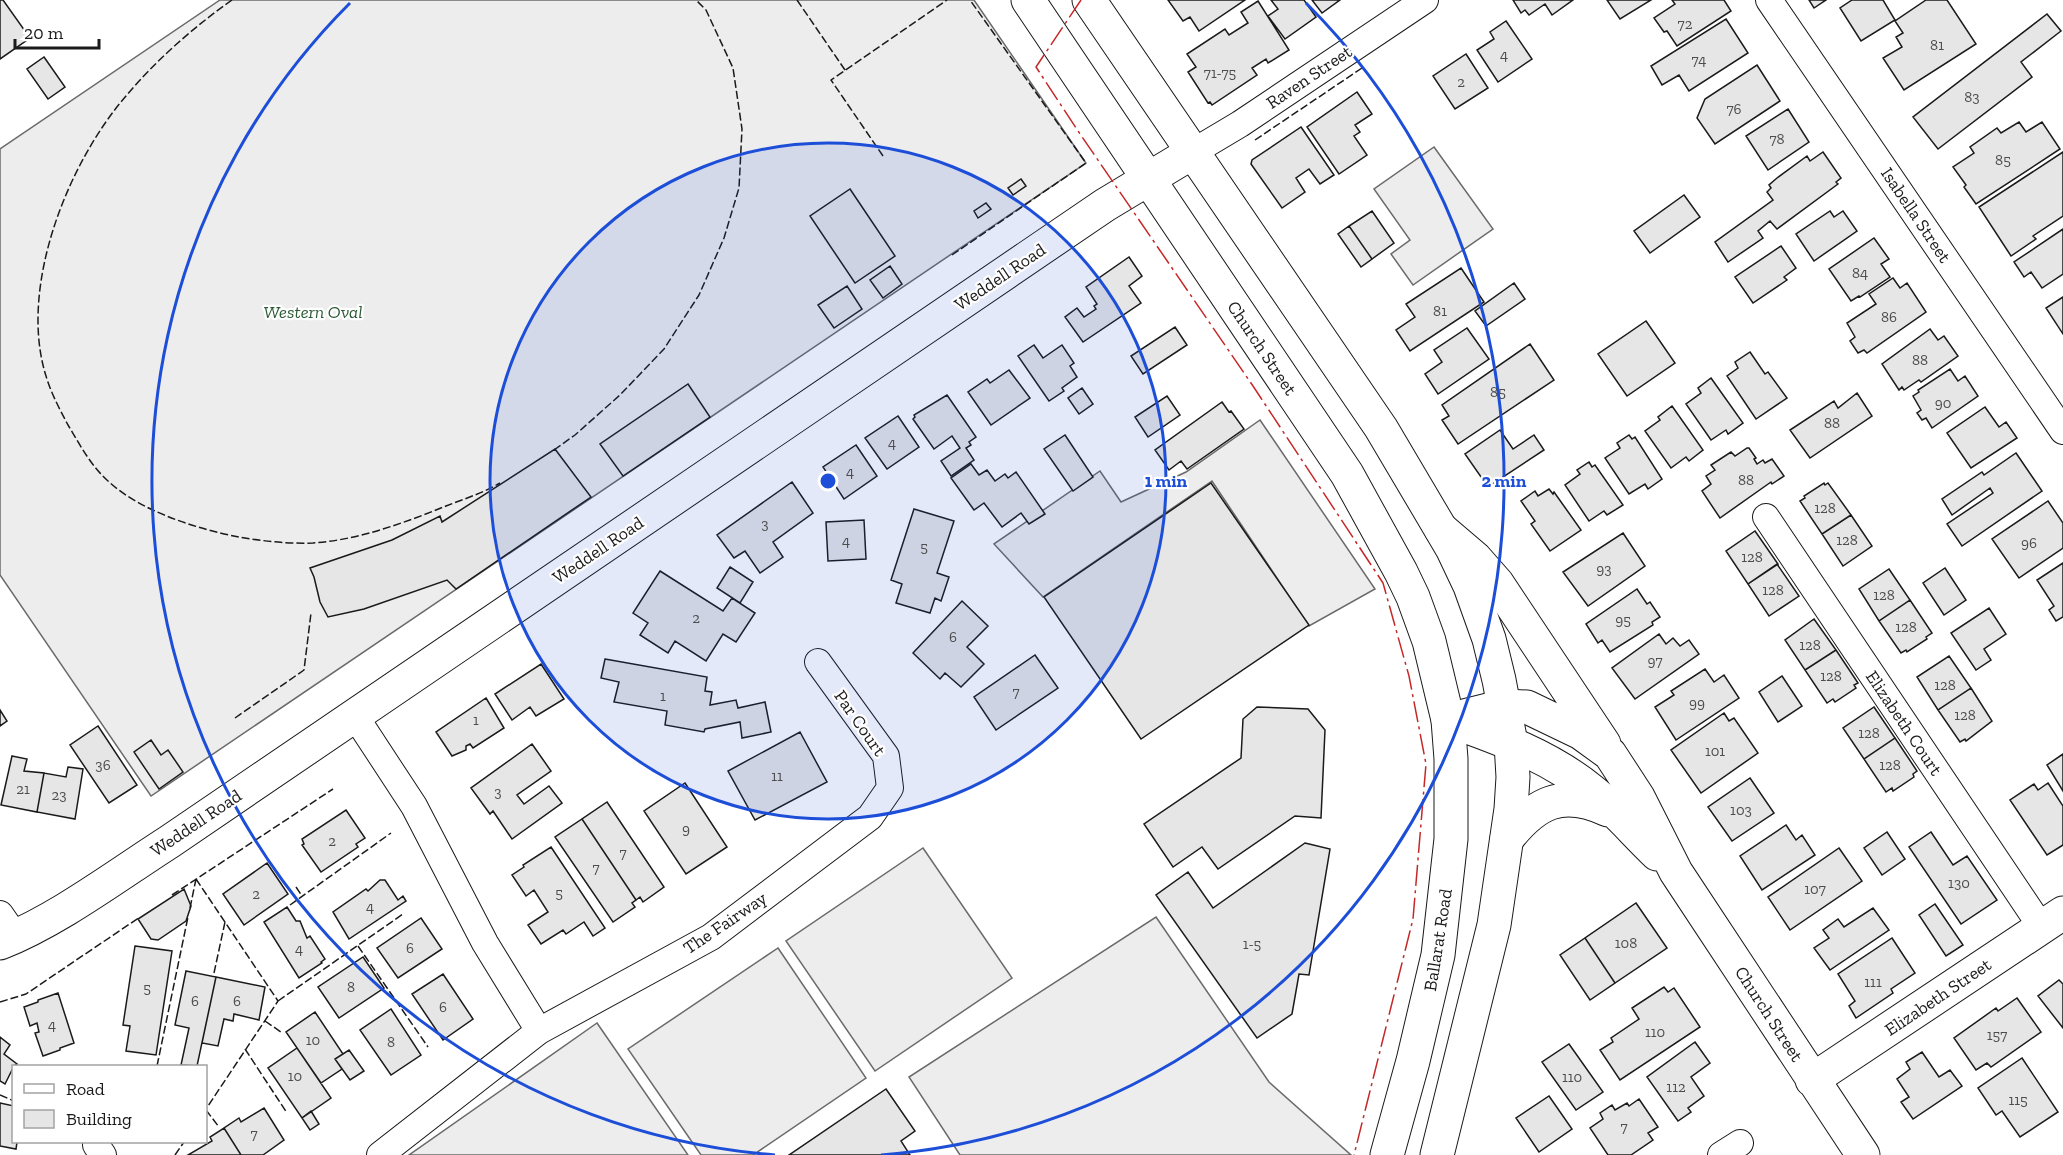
<svg xmlns="http://www.w3.org/2000/svg" width="2063" height="1155" font-family="'Zilla Slab',serif">
  <style>
    .built { fill: #ededed; stroke: #6a6a6a; stroke-width: 1.5 }
    .building { fill: #e6e6e6; stroke: #1a1a1a; stroke-width: 1.5 }
    .lines { fill: none; stroke-linecap: round; stroke-linejoin: round }
    .street-casing { stroke: #1a1a1a; stroke-width: 28 }
    .secondary-casing { stroke: #1a1a1a; stroke-width: 35 }
    .highway-casing { stroke: #1a1a1a; stroke-width: 35 }
    .street { stroke: #fff; stroke-width: 26 }
    .secondary { stroke: #fff; stroke-width: 33 }
    .highway { stroke: #fff; stroke-width: 33 }
    .fence { stroke: #1a1a1a; stroke-width: 1.5; stroke-dasharray: 8 3; stroke-linecap: butt }
    .power { stroke: #c62828; stroke-width: 1.5; stroke-dasharray: 21 4.5 3 4.5; stroke-linecap: butt }
    .ring { fill: none; stroke: #1d4ed8; stroke-width: 3 }
    .labels { text-anchor: middle; dominant-baseline: central; stroke-width: 4.5; stroke-linejoin: round; paint-order: stroke }
    .number-label { font-size: 15px; fill: #4d4d4d }
    .street-label { font-size: 18px; fill: #1a1a1a; stroke: #fff }
    .park-label { font-size: 18px; font-style: italic; fill: #2b5a34; stroke: #fff }
    .centre { fill: #1d4ed8; stroke: #fff; stroke-width: 3 }
    .ring-label { font-size: 18px; text-anchor: middle; font-weight: bold; fill: #1d4ed8; stroke: #fff; stroke-width: 4.5; stroke-linejoin: round; paint-order: stroke }
  </style>
  <rect width="100%" height="100%" fill="#fff"/>
  <path class="built" d="M220,0h754l112,163 -935,633 -151,-221v-426z
    M1434,147l59,82 -80,56 -22,-31 19,-14 -36,-51z
    M1260,420l115,169 -66,37 -97,-145 -169,116 -49,-53 106,-73 21,31 65,-30z
    M923,848l89,130 -137,93 -89,-130z
    M1156,917l113,165 82,73h-391l-51,-78z
    M778,948l88,130 -113,77h-52l-73,-106z
    M597,1023l91,132h-279z"/>
  <path class="building" d="M0,0h3l27,38 -30,21z
    M1168,0h77l-46,31 -9,-14 -7,4z
    M1271,0h33l12,17 -31,22 -17,-23 10,-7z
    M1312,0h28l-18,13z
    M1513,0h60l-21,15 -7,-11 -16,11 -4,-5 -4,3z
    M1607,0h44l-31,19z
    M1672,0h52l7,11 -54,35 -10,-15 -3,1 -10,-14 21,-14z
    M1809,0h17l-12,8z
    M1852,0h31l12,20 -34,21 -21,-33z
    M1926,0h21l29,44 -72,46 -21,-32 19,-11 -6,-10 7,-4 -8,-12z
    M1258,1l31,49 -21,13 -2,-4 -14,9 5,7 -45,30 -2,-3 -2,1 -20,-31 8,-5 -9,-13 38,-25 4,6 19,-12 -7,-11z
    M2047,14l14,17 -40,31 11,15 -94,72 -25,-32z
    M1726,19l22,34 -59,38 -10,-16 -17,10 -11,-19z
    M1506,21l26,38 -34,23 -21,-32 17,-11 -4,-7z
    M1466,54l22,34 -33,21 -22,-33z
    M44,57l21,30 -17,12 -21,-30z
    M1757,65l23,36 -65,43 -18,-26 8,-19z
    M1357,92l15,22 -17,11 5,7 -6,4 13,19 -28,19 -32,-47z
    M1788,109l21,33 -41,28 -22,-34z
    M2019,122l7,10 16,-10 18,27 -84,55 -12,-17 2,-2 -13,-18 21,-14 -4,-6 27,-19 4,5z
    M1301,127l33,48 -14,9 -11,-15 -13,9 9,14 -23,16 -31,-44 1,-4z
    M1823,152l18,26 -5,4 2,2 -61,45 -7,-8 -12,10 5,7 -35,24 -13,-20 58,-42 -6,-8 4,-4 -2,-3 8,-7 30,-22 3,5z
    M2063,152v64l-30,20 3,3 -25,17 -32,-49z
    M1021,179l5,7 -13,9 -5,-7z
    M850,189l45,67 -40,27 -45,-67z
    M1684,195l16,22 -50,36 -16,-22z
    M986,203l5,6 -13,9 -4,-7z
    M1372,211l22,32 -22,16 -23,-33z
    M1830,211l4,6 9,-6 14,20 -43,30 -18,-27z
    M1349,226l23,33 -11,8 -23,-33z
    M2063,229v45l-21,14 -11,-16 -7,5 -10,-15z
    M1874,238l15,21 -8,5 9,13 -30,20 -1,-1 -8,5 -22,-32z
    M1781,246l15,22 -12,9 3,3 -34,23 -18,-26z
    M1129,257l13,19 -13,10 12,17 -58,39 -18,-25 12,-9 7,9 12,-8 -2,-3 3,-2 -11,-17z
    M890,266l12,18 -19,14 -13,-18z
    M1461,268l23,34 -74,49 -14,-21 19,-13 -9,-13z
    M1893,278l7,10 7,-5 19,29 -59,41 -3,-3 -6,3 -8,-12 5,-4 -8,-14 29,-19 -7,-10z
    M1514,283l11,16 -39,27 -11,-15z
    M847,286l15,23 -28,19 -16,-23z
    M2063,297v37l-17,-26z
    M1646,321l29,42 -48,33 -29,-42z
    M1175,327l12,18 -44,29 -12,-18z
    M1467,328l22,31 -51,35 -13,-20 17,-12 -8,-12z
    M1930,329l8,11 6,-4 14,20 -37,26 -2,-2 -15,10 -2,-3 -3,3 -17,-26z
    M1530,344l24,36 -96,64 -16,-24 7,-4 -7,-11z
    M1034,345l9,13 19,-13 12,18 -4,3 7,11 -15,11 2,3 -15,10 -31,-45z
    M1750,352l15,22 3,-2 19,26 -31,21 -29,-43 11,-8 -3,-6z
    M1950,369l8,12 7,-5 13,20 -46,32 -6,-10 -4,2 -5,-7 4,-3 -8,-14 6,-4 -1,-2z
    M1009,370l21,28 -39,27 -23,-33 19,-13 3,4z
    M1711,378l32,45 -15,11 -2,-4 -15,10 -25,-36 15,-11 -3,-5z
    M688,384l22,33 -87,59 -23,-32z
    M1082,388l11,16 -14,10 -11,-16z
    M1857,393l15,23 -62,42 -20,-28 44,-29 4,7z
    M947,395l29,42 -7,5 2,3 -5,3 8,12 -23,16 -10,-15 19,-13 -8,-12 -18,13 -21,-30 2,-2 -1,-2z
    M1167,396l13,19 -32,22 -13,-20z
    M1222,402l7,10 2,-1 13,18 -57,40 -6,-8 -12,9 -14,-20z
    M1672,406l31,44 -14,11 -3,-4 -15,11 -26,-37 15,-11 -2,-3z
    M1985,407l14,20 7,-5 11,16 -46,30 -24,-35z
    M898,416l21,31 -32,22 -22,-31z
    M1500,430l13,19 21,-14 10,15 -56,37 -23,-33z
    M1065,435l28,42 -20,14 -29,-42z
    M1629,435l3,4 3,-2 27,42 -14,10 -3,-5 -16,10 -24,-36 15,-10 -3,-5z
    M856,445l21,31 -33,23 -21,-32z
    M1747,448h2l7,10 -2,1 3,5 6,-4 2,3 7,-4 12,17 -12,8 -1,-2 -51,36 -18,-27 9,-7 -5,-8 9,-6 -4,-5 20,-13 4,4z
    M555,449l36,48 -135,92 -9,-9 -83,29 -36,8 -8,-15 -6,-25 -4,-9 82,-28 48,-24 2,6z
    M2016,453l26,38 -80,55 -15,-22 46,-31 -3,-5 -38,27 -10,-16 40,-27 2,3z
    M1589,462l3,5 3,-2 28,40 -16,10 -3,-4 -15,10 -24,-36 15,-11 -3,-4z
    M971,464l8,11 8,-5 8,11 10,-7 3,4 8,-6 29,42 -16,10 -8,-11 -19,14 -18,-24 -10,7 -23,-32z
    M792,482l21,31 -40,29 10,15 -23,16 -15,-22 -11,7 -17,-23z
    M1211,483l98,142 -168,114 -97,-142z
    M1824,483l1,2 3,-2 23,32 -29,19 -22,-33 5,-3 -1,-2z
    M1549,489l4,5 1,-2 27,38 -31,21 -19,-27 4,-3 -14,-20 14,-10 3,5z
    M2048,501l15,22v25l-44,30 -27,-39z
    M914,509l40,12 -17,52 12,4 -8,24 -6,-3 -5,15 -34,-10 6,-19 -11,-4z
    M1851,515l21,31 -29,20 -21,-32z
    M864,520l2,39 -38,2 -2,-39z
    M1755,531l23,33 -30,20 -22,-33z
    M1623,533l22,33 -57,40 -25,-34z
    M2063,563v54l-7,4 -7,-11 5,-4 -17,-26z
    M1777,564l22,32 -30,20 -21,-32z
    M730,567l23,15 -13,21 -23,-15z
    M1945,568l21,32 -22,15 -21,-32z
    M1889,569l21,31 -31,21 -20,-32z
    M660,571l63,40 9,-13 23,15 -19,29 -13,-8 -17,27 -31,-20 -7,12 -28,-18 8,-12 -15,-10z
    M1637,589l10,15 3,-2 10,15 -8,5 1,3 -43,27 -8,-12 -4,3 -12,-19z
    M1910,600l22,33 -6,4 1,2 -20,13 -1,-2 -5,3 -22,-32z
    M962,601l26,25 -21,21 17,17 -23,23 -16,-14 -5,6 -27,-26z
    M1989,608l17,26 -22,15 7,11 -15,10 -25,-37z
    M1814,619l22,31 -31,20 -20,-30z
    M1659,634l7,10 7,-6 7,8 9,-6 10,14 -64,45 -23,-31z
    M1836,650l22,33 -4,2 2,3 -21,14 -2,-3 -6,4 -22,-33z
    M1035,655l23,33 -62,42 -22,-33z
    M1949,656l22,32 -33,22 -21,-33z
    M605,659l102,18 -2,14 7,1 -2,13 26,-5 2,8 27,-6 6,30 -29,6 -2,-16 -35,7 -1,3 -39,-7 2,-14 -53,-9 5,-20 -18,-4z
    M541,664l23,35 -28,17 -6,-9 -18,13 -17,-26z
    M1705,669l9,13 10,-7 15,23 -63,42 -21,-33 19,-12 -3,-4z
    M1782,676l20,30 -24,16 -19,-30z
    M1971,688l21,33 -26,20 -1,-2 -5,3 -22,-32z
    M486,698l18,30 -31,20 -3,-4 -4,2v4l-14,6 -16,-24z
    M1257,707l51,2 17,21 -4,88 -26,-2 -77,53 -16,-22 -29,20 -29,-43 97,-66 2,-39z
    M1874,707l21,31 -31,21 -21,-31z
    M0,710l7,11 -7,5z
    M1724,713l5,8 5,-3 24,35 -57,40 -30,-43z
    M98,726l39,59 -28,18 -39,-58z
    M800,732l27,50 -72,38 -27,-49z
    M1895,738l22,33 -4,3 1,3 -21,14 -1,-3 -6,4 -22,-33z
    M151,740l10,15 7,-5 15,22 -24,17 -25,-37z
    M532,744l19,27 -34,24 7,9 25,-18 13,17 -50,36 -19,-28 -3,3 -19,-26z
    M2063,754v37l-16,-26z
    M12,756l15,3 -3,12 20,2 -7,39 -36,-7z
    M68,767l15,2 -8,50 -38,-7 7,-39 22,4z
    M1750,778l24,35 -42,28 -24,-34z
    M685,783l42,64 -41,27 -42,-63z
    M2048,783l15,23v39l-16,10 -37,-55 24,-16 4,6z
    M607,802l57,85 -21,15 -3,-5 -4,3 -54,-81z
    M346,810l19,28 -9,6 2,3 -37,25 -19,-27 2,-1 -2,-5z
    M582,819l54,81 -4,3 3,4 -22,15 -58,-85z
    M1786,825l10,15 6,-5 13,20 -53,35 -22,-34z
    M1887,832l18,27 -23,16 -18,-27z
    M1931,832l22,33 14,-9 30,44 -36,24 -52,-77z
    M1305,843l25,6 -21,126 -10,-1 -7,40 -35,24 -101,-143 32,-23 25,36z
    M551,847l54,81 -12,8 -9,-14 -18,12 -3,-4 -22,14 -13,-19 20,-13 -14,-22 -8,6 -14,-21 12,-8 -1,-2z
    M1839,848l23,33 -72,49 -22,-33z
    M267,863l21,31 -44,31 -21,-31z
    M380,880h5l13,20 5,-4 3,5 -57,38 -16,-27 33,-23 2,2z
    M184,889l7,17 -5,15 -28,19 -7,-1 -13,-20z
    M1636,903l31,45 -52,35 -30,-45z
    M1935,904l28,41 -17,11 -27,-41z
    M287,907l9,14h4l7,17 3,-2 15,23 -4,3 1,1 -23,15 -35,-56z
    M1873,908l16,22 -59,40 -16,-22 15,-10 -6,-8 15,-11 6,8z
    M421,918l21,31 -44,29 -21,-30z
    M1585,938l30,45 -25,17 -30,-45z
    M1892,938l23,35 -24,16 2,4 -37,25 -7,-12 6,-5 -17,-27z
    M135,946l37,5 -16,104 -30,-4 4,-25 -7,-1z
    M363,957l21,31 -45,30 -21,-31z
    M186,971l30,6 -19,89 -16,-1 8,-37 -14,-3z
    M443,974l30,45 -30,21 -31,-46z
    M216,977l49,10 -6,33 -25,-6 -1,7 -9,-2 -6,27 -16,-3z
    M2059,980l4,4v44l-25,-32z
    M1664,987l4,5 6,-4 26,39 -80,53 -20,-30 13,-8 -2,-4 28,-19 -7,-11z
    M58,993l16,50 -14,5v2l-17,6 -8,-23 4,-1 -2,-9 -7,3 -6,-19 14,-5v-2z
    M2017,998l24,34 -50,35 -4,-4 -11,7 -22,-32 42,-30 2,3z
    M391,1009l30,46 -30,20 -31,-45z
    M315,1012l28,42 -8,5 7,10 -21,14 -35,-51z
    M0,1037l10,8 -6,9 13,10 -3,2 -9,18 -5,-3z
    M1695,1042l15,21 -19,14 13,19 -16,12 3,4 -13,9 -31,-44z
    M1569,1044l34,48 -27,18 -34,-48z
    M297,1048l34,50 -29,20 -34,-50z
    M349,1050l15,21 -14,9 -15,-21z
    M1922,1052l17,25 11,-7 12,16 -49,33 -12,-17 8,-5 -12,-18 13,-10 -4,-7z
    M2022,1058l36,54 -38,25 -18,-26 -6,4 -18,-27z
    M886,1089l29,42 -14,10 9,14h-121z
    M1549,1096l23,33 -33,23 -23,-34z
    M1639,1099l19,28 -10,6 5,7 -22,15h-23l-18,-27 13,-9 -3,-6 12,-8 3,5 12,-7 2,3z
    M0,1103l14,3v36h3l-1,7 -16,-3z
    M264,1108l20,32 -21,15h-22l-17,-27 15,-10 2,4z
    M311,1111l8,13 -9,6 -8,-12z
    M224,1128l17,27h-53l24,-14 -2,-4z"/>
  <g class="lines">
    <g class="street-casing">
      <path id="street" d="M1769,0l294,431
        M1193,152l47,-28 185,-124
        M1766,517l276,411
        M355,716l59,90 71,137 54,88
        M0,914l16,23
        M96,1145l7,10
        M380,1155l159,-124 172,-94 159,-120 20,-29 -4,-32 -68,-94
        M1721,1155l19,-12"/>
    </g>
    <g class="secondary-casing">
      <path id="secondary" d="M1441,529l34,29 22,25 107,161
        M1448,720l56,-14 23,1 54,26 29,21 28,43 38,75 187,283
        M1448,720c51,18 101,36 143,70 24,19 44,43 66,64
        M1507,839c29,-37 55,-50 101,-29
        M0,943c58,-23 116,-67 169,-101l936,-637 88,-53
        M1812,1080l251,-167"/>
    </g>
    <g class="highway-casing">
      <path id="highway" d="M1028,0l319,474 54,98 12,25 16,44 19,79 3,39v80l-13,116 -25,106 -26,94
        M1089,0l292,428 71,120 18,38 19,53 10,41 12,63 2,34 -2,32 -17,116 -57,230"/>
    </g>
    <use href="#street" class="street"/>
    <use href="#secondary" class="secondary"/>
    <use href="#highway" class="highway"/>
    <path class="fence" d="M232,0c-37,26 -77,61 -106,96 -58,67 -108,191 -80,280 5,17 14,34 22,49 12,20 23,41 40,56 32,30 89,48 131,56 23,4 49,7 74,6 45,-3 91,-20 133,-37 18,-7 37,-13 54,-23
      M797,0l48,70
      M1255,140l107,-72
      M883,156l-52,-76 116,-80
      M952,255l134,-92 -116,-163
      M554,450l21,-15 45,-40 44,-46 35,-54 25,-57 15,-50 3,-59 -9,-61 -27,-58 -10,-10
      M235,718l69,-48 7,-57
      M196,879l82,122 -72,108
      M296,887l6,9
      M172,895l161,-106
      M290,905l101,-72
      M190,908l6,-29
      M358,946l70,101
      M214,973l11,-51
      M278,1001l125,-87
      M0,1002l26,-8 114,-77
      M265,1021l16,11
      M245,1049l42,64
      M157,1066l31,-149
      M0,1095l14,6
      M206,1110l13,17
      M175,1155l9,-13"/>
    <path class="power" d="M1081,0l-45,67 42,64 175,255 130,197 26,93 17,88 -13,155 -59,236"/>
  </g>
  <circle cx="828" cy="481" r="338" fill="#1d4ed8" fill-opacity=".12"/>
  <g class="ring">
    <circle cx="828" cy="481" r="338"/>
    <path d="M775 1155A676 676 0 0 1 350 3M1306 3A676 676 0 0 1 881 1155"/>
  </g>
  <g class="labels">
    <g class="number-label">
      <text x="1685" y="24">72</text>
      <text x="1937" y="45">81</text>
      <text x="1504" y="55">4</text>
      <text x="1699" y="60">74</text>
      <text x="1220" y="73">71-75</text>
      <text x="1461" y="82">2</text>
      <text x="1972" y="97">83</text>
      <text x="1734" y="109">76</text>
      <text x="1777" y="139">78</text>
      <text x="2003" y="160">85</text>
      <text x="1860" y="273">84</text>
      <text x="1440" y="311">81</text>
      <text x="1889" y="317">86</text>
      <text x="1920" y="360">88</text>
      <text x="1498" y="392">85</text>
      <text x="1943" y="403">90</text>
      <text x="1832" y="423">88</text>
      <text x="892" y="443">4</text>
      <text x="850" y="472">4</text>
      <text x="1746" y="480">88</text>
      <text x="1825" y="508">128</text>
      <text x="765" y="524">3</text>
      <text x="1847" y="540">128</text>
      <text x="846" y="541">4</text>
      <text x="2029" y="543">96</text>
      <text x="924" y="547">5</text>
      <text x="1752" y="557">128</text>
      <text x="1604" y="569">93</text>
      <text x="1773" y="590">128</text>
      <text x="1884" y="595">128</text>
      <text x="696" y="618">2</text>
      <text x="1623" y="620">95</text>
      <text x="1906" y="627">128</text>
      <text x="953" y="637">6</text>
      <text x="1810" y="645">128</text>
      <text x="1655" y="661">97</text>
      <text x="1831" y="676">128</text>
      <text x="1945" y="685">128</text>
      <text x="1016" y="692">7</text>
      <text x="663" y="696">1</text>
      <text x="1697" y="703">99</text>
      <text x="1965" y="715">128</text>
      <text x="476" y="720">1</text>
      <text x="1869" y="733">128</text>
      <text x="1715" y="751">101</text>
      <text x="103" y="765">36</text>
      <text x="1890" y="765">128</text>
      <text x="777" y="776">11</text>
      <text x="23" y="789">21</text>
      <text x="498" y="792">3</text>
      <text x="59" y="795">23</text>
      <text x="1741" y="810">103</text>
      <text x="686" y="829">9</text>
      <text x="332" y="841">2</text>
      <text x="623" y="853">7</text>
      <text x="596" y="868">7</text>
      <text x="1959" y="883">130</text>
      <text x="1815" y="889">107</text>
      <text x="559" y="893">5</text>
      <text x="256" y="894">2</text>
      <text x="370" y="907">4</text>
      <text x="1626" y="943">108</text>
      <text x="1252" y="944">1-5</text>
      <text x="410" y="948">6</text>
      <text x="299" y="949">4</text>
      <text x="1873" y="982">111</text>
      <text x="351" y="987">8</text>
      <text x="147" y="988">5</text>
      <text x="195" y="1001">6</text>
      <text x="237" y="1001">6</text>
      <text x="443" y="1007">6</text>
      <text x="52" y="1025">4</text>
      <text x="1655" y="1032">110</text>
      <text x="1997" y="1035">157</text>
      <text x="313" y="1040">10</text>
      <text x="391" y="1042">8</text>
      <text x="295" y="1076">10</text>
      <text x="1572" y="1077">110</text>
      <text x="1676" y="1087">112</text>
      <text x="2018" y="1100">115</text>
      <text x="1624" y="1127">7</text>
      <text x="254" y="1134">7</text>
    </g>
    <g class="street-label">
      <text transform="translate(1309 77) rotate(-34)">Raven Street</text>
      <text transform="translate(1916 215) rotate(56)">Isabella Street</text>
      <text transform="translate(1000 277) rotate(-34)">Weddell Road</text>
      <text transform="translate(1262 348) rotate(56)">Church Street</text>
      <text transform="translate(598 550) rotate(-34)">Weddell Road</text>
      <text transform="translate(860 723) rotate(55)">Par Court</text>
      <text transform="translate(1904 723) rotate(56)">Elizabeth Court</text>
      <text transform="translate(196 823) rotate(-34)">Weddell Road</text>
      <text transform="translate(725 923) rotate(-34)">The Fairway</text>
      <text transform="translate(1438 940) rotate(-81)">Ballarat Road</text>
      <text transform="translate(1938 997) rotate(-34)">Elizabeth Street</text>
      <text transform="translate(1769 1014) rotate(57)">Church Street</text>
    </g>
    <g class="park-label">
      <text x="313" y="312">Western Oval</text>
    </g>
  </g>
  <circle cx="828" cy="481" r="9" class="centre"/>
  <g class="ring-label">
    <text x="1166" y="487">1 min</text>
    <text x="1504" y="487">2 min</text>
  </g>
  <rect x="12" y="1065" width="195" height="78" fill="#ffffff" stroke="#a3a3a3" stroke-width="1.5"/>
  <rect x="24" y="1084" width="30" height="9" fill="#ffffff" stroke="#a3a3a3" stroke-width="1.5"/>
  <text x="66" y="1095" font-size="18" fill="#1a1a1a">Road</text>
  <rect x="24" y="1110" width="30" height="18" fill="#e6e6e6" stroke="#a3a3a3" stroke-width="1.5"/>
  <text x="66" y="1125" font-size="18" fill="#1a1a1a">Building</text>
  <path d="M15 39v9h84v-9" fill="none" stroke="#1a1a1a" stroke-width="3"/>
  <text x="24" y="39" font-size="18" fill="#1a1a1a" stroke="#ffffff" stroke-width="4.5" paint-order="stroke">20 m</text>
</svg>
